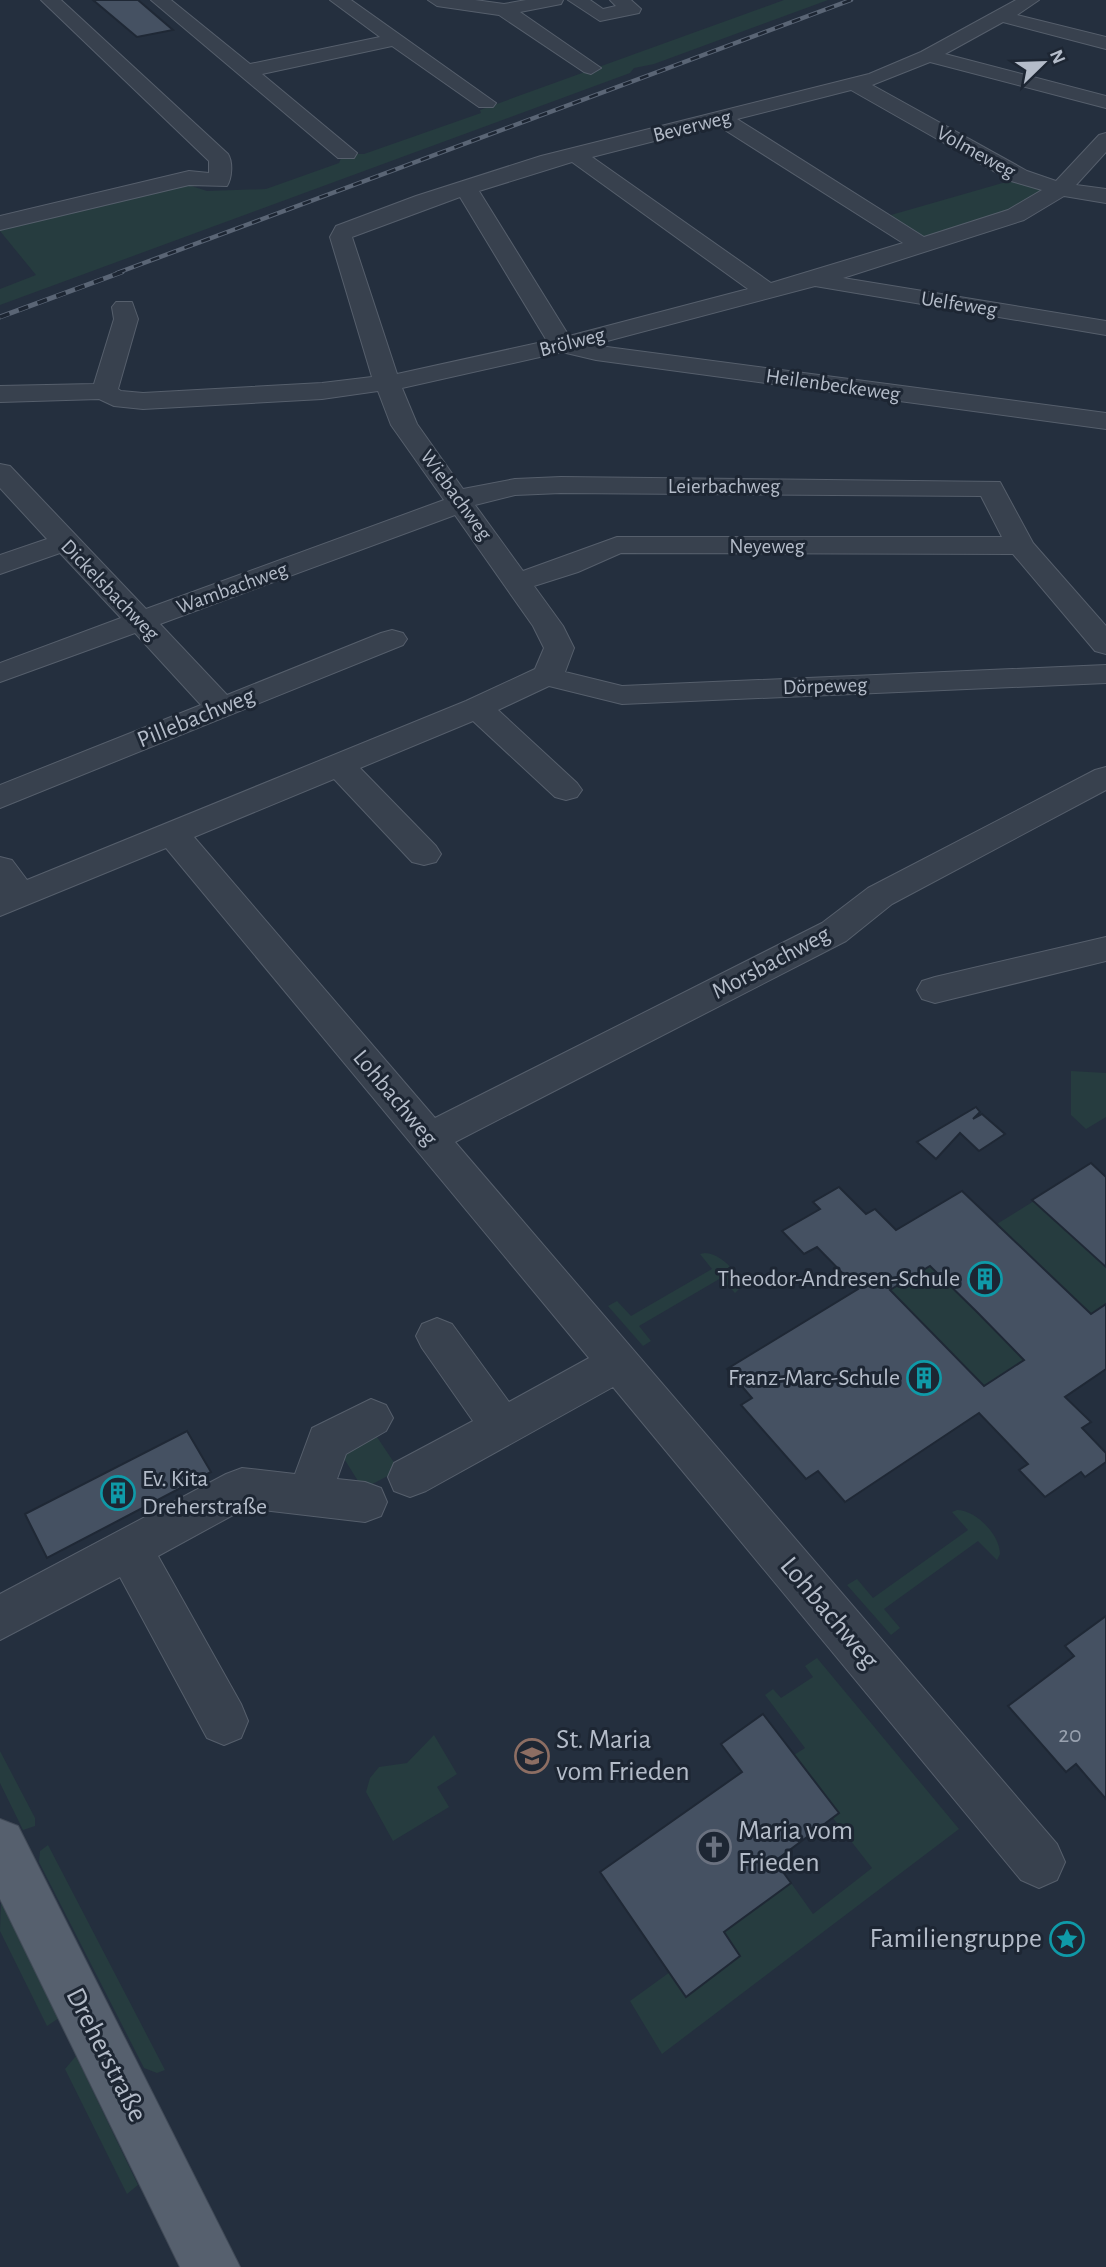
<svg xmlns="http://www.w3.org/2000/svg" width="1106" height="2267" font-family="'Alegreya Sans',sans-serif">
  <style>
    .green { fill: #263c3f }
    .building { fill: #455162; stroke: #1f2835; stroke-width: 2; fill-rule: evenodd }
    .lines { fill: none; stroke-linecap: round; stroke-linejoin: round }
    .minor-casing { stroke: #565f6c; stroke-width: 2 }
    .major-casing { stroke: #414a57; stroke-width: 2 }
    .minor { fill: #38414e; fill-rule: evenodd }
    .major { fill: #56606e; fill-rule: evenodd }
    .rail-far1-casing { stroke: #5a6575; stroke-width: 4.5 }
    .rail-casing { stroke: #5a6575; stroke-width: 5 }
    .rail-far1 { stroke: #1d2633; stroke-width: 2.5; stroke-dasharray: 9; stroke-linecap: butt }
    .rail { stroke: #1d2633; stroke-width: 3.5; stroke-dasharray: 10; stroke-linecap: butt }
    .labels { text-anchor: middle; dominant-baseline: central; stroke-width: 6; stroke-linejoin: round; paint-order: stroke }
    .far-street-label { font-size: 21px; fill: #b4bcc9; stroke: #1d2633 }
    .street-label { font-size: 24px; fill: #b4bcc9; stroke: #1d2633 }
    .poi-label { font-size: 24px; fill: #b4bcc9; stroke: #1d2633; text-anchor: end }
    .near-number-label { font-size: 24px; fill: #98a1af }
    .near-street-label { font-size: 28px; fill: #b4bcc9; stroke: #1d2633 }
    .near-poi-label { font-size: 28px; fill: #b4bcc9; stroke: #1d2633; text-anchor: start }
  </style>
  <rect width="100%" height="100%" fill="#242f3e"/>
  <path class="green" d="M784,0h44l-174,64 -20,4 -4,5 -630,232v-16l36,-14 -36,-44v-4l185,-43 22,7 59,-2 73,-26 4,-9h21l117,-41 -1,-3z
    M1013,180l35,11 -27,19 -96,30 -41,-23z
    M1071,1071l35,2v44l-20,12 -15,-14z
    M1034,1201l72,66v37l-15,10 -94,-90z
    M705,1253c16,1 35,19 34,36l-4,4 -14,-15 -82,48 12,15 -8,5 -35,-40 9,-5 14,15 81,-47 -12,-15z
    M930,1266l94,94 -40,26 -94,-96z
    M373,1431l26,39 -36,19 -25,-40z
    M957,1510c19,0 43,25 43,44l-3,6 -19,-19 -94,68 16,19 -9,7 -44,-50 10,-6 16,19 95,-68 -16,-18z
    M817,1658l142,171 -297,225 -32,-53 40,-29 17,25 53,-41 -16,-24 67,-49 22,31 59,-46 -39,-50 6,-5 -45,-58 11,-7 -40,-53 8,-6 8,9 32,-21 -8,-11z
    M434,1735l23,39 -20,13 12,20 -56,34 -27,-49 4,-14 9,-11 28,-4z
    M0,1751l35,67v8l-12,4 -23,-47z
    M48,1845l117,225 -8,3 -13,-5 -105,-206 1,-11z
    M1,1900l58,118 -12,8 -47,-95z
    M76,2056l62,129 -11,9 -62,-125z"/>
  <path class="building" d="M93,0h45l35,30 -36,7z
    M976,1107l4,5 -7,7 9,-5 23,20 -26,17 -19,-18 -24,26 -19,-17z
    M1091,1163l15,14v90l-74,-67z
    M839,1187l27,27 9,-5 21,21 66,-39 129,123 15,-10v65l-41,28 26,25 -9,6 24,25v9l-21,15 -4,-5 -36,25 -26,-27 9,-6 -49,-51 -134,89 -27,-31 -12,8 -65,-74 11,-7 -25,-29 131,-80 -41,-42 -13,7 -22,-23 38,-22 -7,-7zM930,1266l46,45 48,49 -40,26 -94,-96z
    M187,1431l24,41 -164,86 -22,-44z
    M1106,1616v183l-30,-35 -10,8 -58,-66 66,-50 -9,-10z
    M763,1714l76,99 -64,48 16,22 -67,49 16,24 -54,41 -86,-125 142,-100 -21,-28z"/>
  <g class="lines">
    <g class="minor-casing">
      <path id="minor" d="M41,0h20l167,154c5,8 4,24 -1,32l-38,-1 -189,45v-14l189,-45 20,2v-12z
        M151,0h20l79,64 130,-27 -50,-37h21l145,103 -3,4h-14l-87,-61 -130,28 95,79 -3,5h-16z
        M428,0h47l29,4 22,-4h37l-2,4 -41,8 81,56 -10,6 -7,-2 -85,-57 -62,-9z
        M568,0h22l13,9 13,-3 -6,-6h21l10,9 -2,4 -39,8z
        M1016,0h23l-22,15 89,22v12l-103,-27 -58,32 161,42v12l-176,-46 -58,23 155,86 29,10 43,-46 7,-2v19l-30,33 30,4v14l-42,-7 -40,24 -181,58 263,43v14l-291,-49 -223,59 514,68v16l-510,-69 -34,-8 -160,36 15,36 46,65 52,-10 46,-2 439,5 33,61 73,83v28l-11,-3 -82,-97 -392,-1 -43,19 -44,14 29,40 11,22 -9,24 57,14 484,-21v18l-484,21 -73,-18 -51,24 79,73 5,7 -5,7 -11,3 -11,-3 -82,-76 -113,47 76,78 5,8 -5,8 -12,3 -12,-3 -78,-83 -140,58 241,281 387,-195 46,-35 227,-118 11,-3v23l-214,114 -46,37 -391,201 602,702 8,18 -8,18 -18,8 -18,-8 -408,-493 -187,104 -16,6 -16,-6 -6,-14 6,-14 79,-42 -51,-73 -6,-12 6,-12 15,-6 15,6 57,78 80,-44 -423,-510 -166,68v-59l12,3 15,20 439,-179 69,-32 9,-21 -11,-22 -78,-111 -295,109 67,71 154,-62 11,-3 11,3 4,6 -4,6 -403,163v-23l201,-80 -66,-72 -135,49v-19l121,-45 -61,-65 -60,21v-19l47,-16 -47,-51v-24l10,2 136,143 298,-109 -53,-75 -13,-34 -56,8 -179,10 -29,-3 -15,-7 -99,3v-16l94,-2 20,-65 -2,-12 4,-5h16l6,17 -20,70 3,2 22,2 179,-10 50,-6 -42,-140 6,-11 80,-30 125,-40 328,-82 52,-22zM851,90l160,91 31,9 -34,20 -84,27 -187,-118zM717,125l186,118 -132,40 -179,-126zM572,162l176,127 -179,47 -90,-145zM460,197l87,144 -150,33 -45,-137zM561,493l420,3 21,41h-385l-94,34 -48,-66 40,-10z
        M1106,937v24l-171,42 -13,-4 -5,-9 5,-9 13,-4z
        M371,1399l15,6 7,13 -7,13 -40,23 -9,25 28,3 16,6 6,14 -6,14 -16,6 -119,-14 -88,48 83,148 7,17 -7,17 -17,7 -17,-7 -87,-161 -120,63v-46l226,-120 16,-6 53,6 17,-46z"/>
    </g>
    <g class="major-casing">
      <path id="major" d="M0,1819l18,7 222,441h-60l-180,-368z"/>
    </g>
    <use href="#minor" class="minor"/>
    <use href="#major" class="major"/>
    <g class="rail-far1-casing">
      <path id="rail-far1" d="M117,273l734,-273"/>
    </g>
    <g class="rail-casing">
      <path id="rail" d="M0,317l122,-45"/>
    </g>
    <use href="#rail-far1" class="rail-far1"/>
    <use href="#rail" class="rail"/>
  </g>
  <defs>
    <g id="building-ring" transform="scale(1.75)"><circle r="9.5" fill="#1d2633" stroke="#0f9aa8" stroke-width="1.5"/><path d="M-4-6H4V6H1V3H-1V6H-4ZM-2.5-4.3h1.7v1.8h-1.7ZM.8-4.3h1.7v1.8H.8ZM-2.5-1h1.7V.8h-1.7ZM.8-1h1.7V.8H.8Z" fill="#0f9aa8"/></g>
    <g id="school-ring" transform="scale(1.75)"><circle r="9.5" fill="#1d2633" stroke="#8d6e63" stroke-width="1.5"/><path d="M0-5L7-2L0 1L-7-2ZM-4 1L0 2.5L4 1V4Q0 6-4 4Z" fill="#8d6e63"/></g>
    <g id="church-ring" transform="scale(1.75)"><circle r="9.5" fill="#1d2633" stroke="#6b7280" stroke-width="1.5"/><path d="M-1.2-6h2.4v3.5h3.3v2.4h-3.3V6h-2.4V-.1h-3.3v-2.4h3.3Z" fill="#6b7280"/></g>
    <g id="sight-ring" transform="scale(1.75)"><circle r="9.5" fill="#1d2633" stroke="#0f9aa8" stroke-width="1.5"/><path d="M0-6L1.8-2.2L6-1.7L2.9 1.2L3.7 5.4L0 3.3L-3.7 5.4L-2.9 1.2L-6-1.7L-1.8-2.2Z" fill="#0f9aa8"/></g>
  </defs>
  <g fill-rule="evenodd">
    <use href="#building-ring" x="985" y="1279"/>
    <use href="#building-ring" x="924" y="1378"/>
    <use href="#building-ring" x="118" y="1493"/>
    <use href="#school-ring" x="532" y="1756"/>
    <use href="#church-ring" x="714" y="1847"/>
    <use href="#sight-ring" x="1067" y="1939"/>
  </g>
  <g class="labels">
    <g class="far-street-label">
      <text transform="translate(692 126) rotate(-14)">Beverweg</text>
      <text transform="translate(976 152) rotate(29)">Volmeweg</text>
      <text transform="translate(959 304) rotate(9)">Uelfeweg</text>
      <text transform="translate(572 342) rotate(-14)">Brölweg</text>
      <text transform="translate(833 385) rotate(8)">Heilenbeckeweg</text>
      <text x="724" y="486">Leierbachweg</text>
      <text transform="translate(456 495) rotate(54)">Wiebachweg</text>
      <text x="767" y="546">Neyeweg</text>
      <text transform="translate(232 588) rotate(-20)">Wambachweg</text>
      <text transform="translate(110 590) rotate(46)">Dickelsbachweg</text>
      <text transform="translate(825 686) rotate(-2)">Dörpeweg</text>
    </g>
    <g class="street-label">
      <text transform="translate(196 718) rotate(-22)">Pillebachweg</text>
      <text transform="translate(771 963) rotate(-28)">Morsbachweg</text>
      <text transform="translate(395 1098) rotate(50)">Lohbachweg</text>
    </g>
    <g class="poi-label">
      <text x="960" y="1279">Theodor-Andresen-Schule</text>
      <text x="900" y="1378">Franz-Marc-Schule</text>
      <text x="142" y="1479" text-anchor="start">Ev. Kita<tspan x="142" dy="28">Dreherstraße</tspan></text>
    </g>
    <g class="near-number-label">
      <text x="1070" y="1735">20</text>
    </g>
    <g class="near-street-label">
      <text transform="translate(829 1613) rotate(50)">Lohbachweg</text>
      <text transform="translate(106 2055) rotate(63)">Dreherstraße</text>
    </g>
    <g class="near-poi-label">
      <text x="556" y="1740">St. Maria<tspan x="556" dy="32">vom Frieden</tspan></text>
      <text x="738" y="1831">Maria vom<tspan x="738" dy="32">Frieden</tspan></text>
      <text x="1042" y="1939" text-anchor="end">Familiengruppe</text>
    </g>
  </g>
  <g transform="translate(1043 63) rotate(67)" stroke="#1d2633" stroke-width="5" paint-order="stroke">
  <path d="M0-5L12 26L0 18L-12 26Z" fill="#b4bcc9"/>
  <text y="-10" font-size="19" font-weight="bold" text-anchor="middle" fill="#b4bcc9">N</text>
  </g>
</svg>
